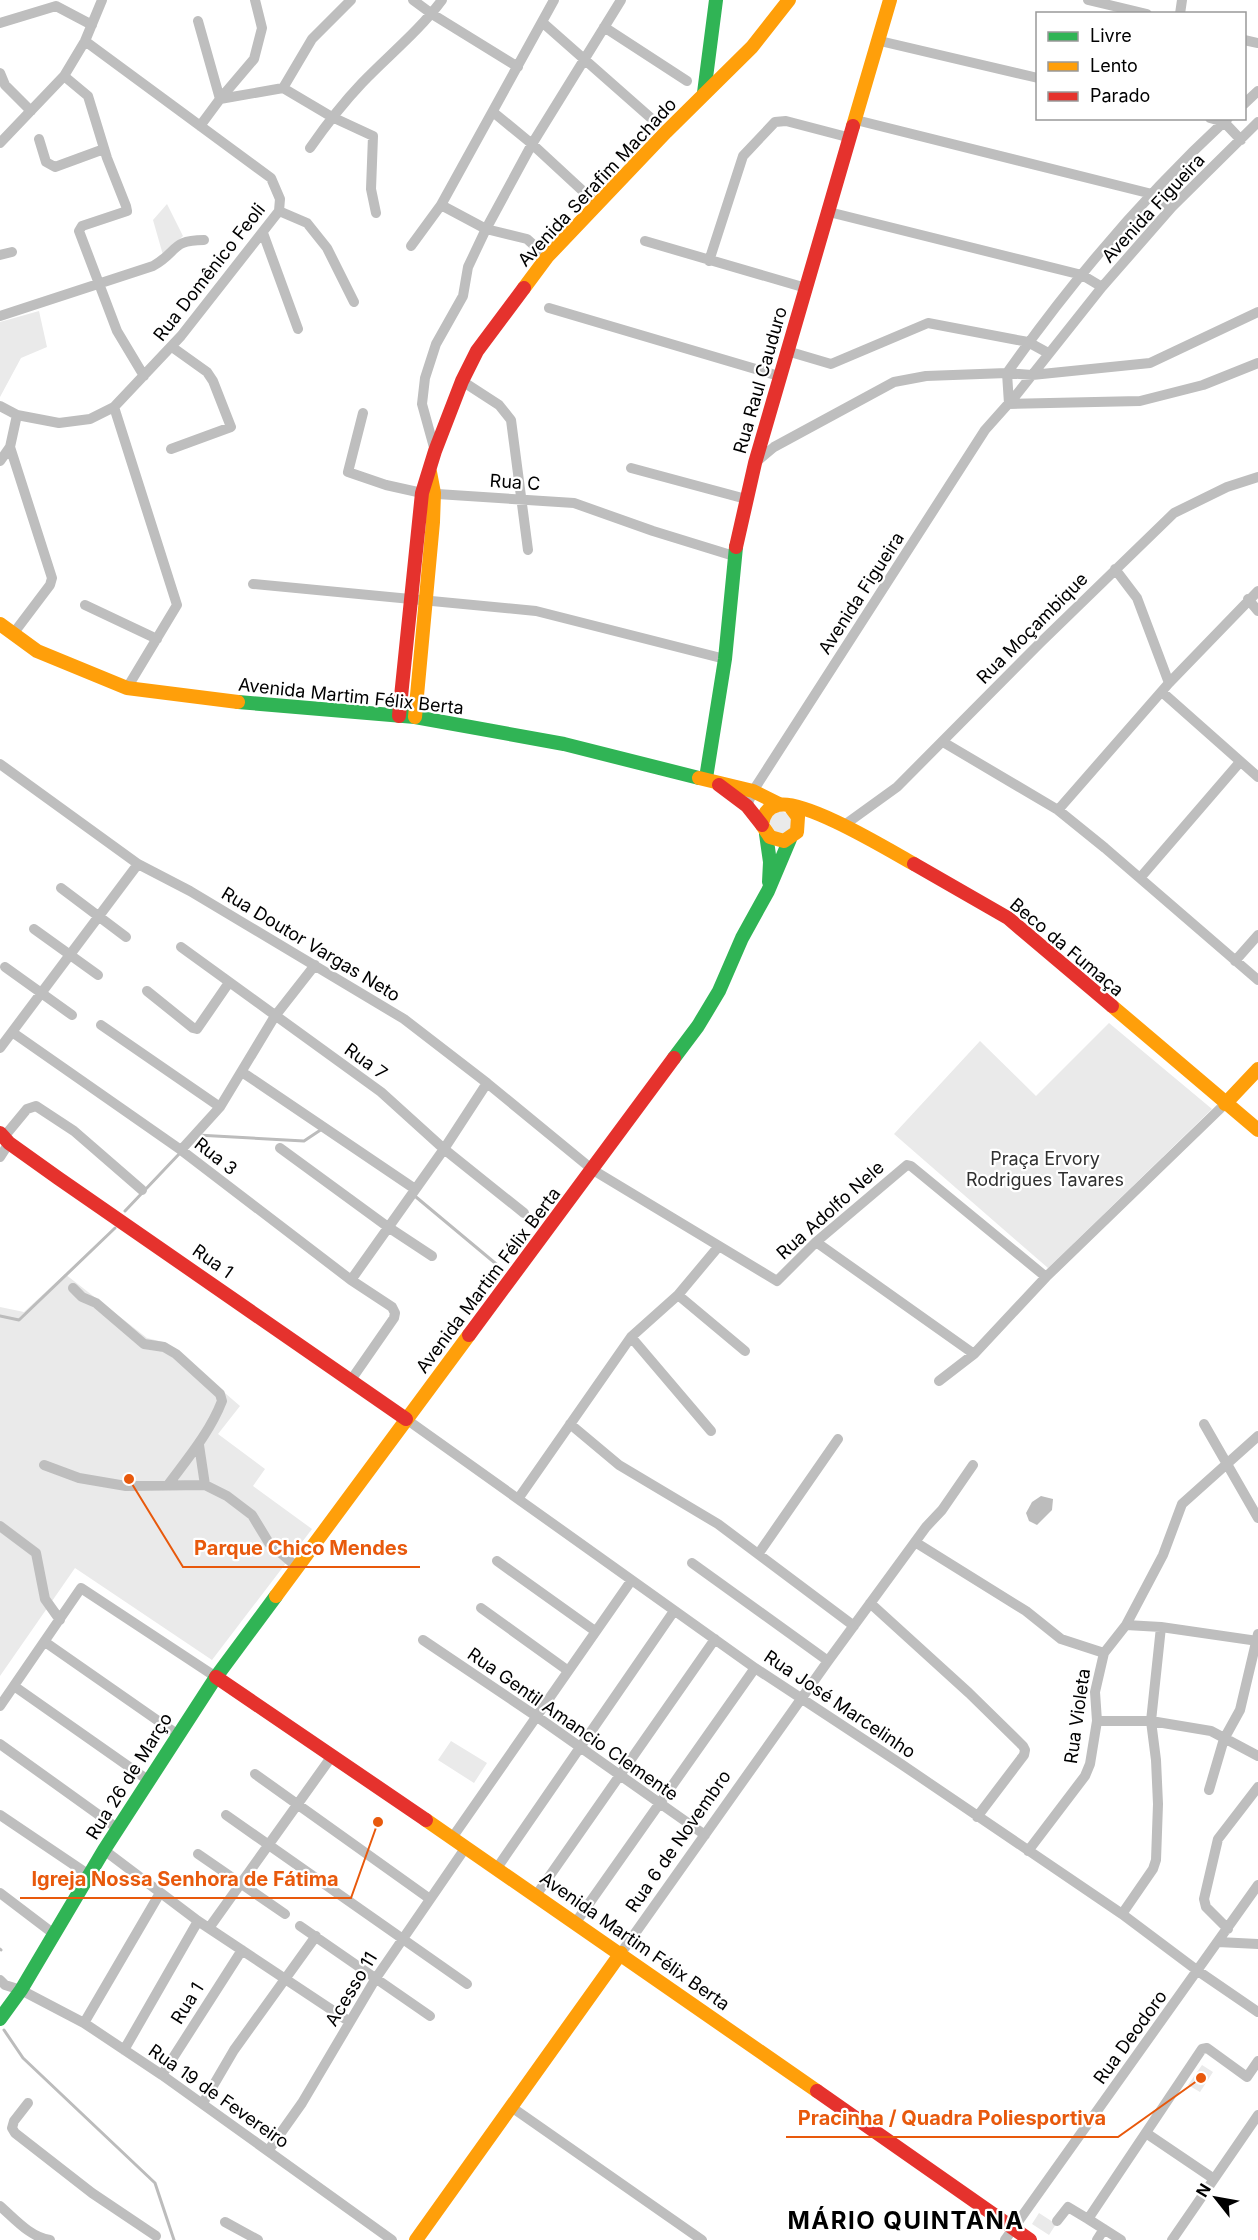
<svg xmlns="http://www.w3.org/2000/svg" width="1258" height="2240" font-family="Inter,sans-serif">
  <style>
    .green { fill: #eaeaea }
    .water { fill: #bcbcbc }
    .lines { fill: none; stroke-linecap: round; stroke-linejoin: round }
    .stream { stroke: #bcbcbc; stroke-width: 3 }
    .street { stroke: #bebebe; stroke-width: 10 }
    .fast { stroke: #30b455; stroke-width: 14 }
    .slow { stroke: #ff9f0a; stroke-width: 14 }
    .jam { stroke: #e5322d; stroke-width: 14 }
    .labels { text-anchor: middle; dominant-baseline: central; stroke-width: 4.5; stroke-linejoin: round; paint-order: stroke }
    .street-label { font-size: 18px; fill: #000; stroke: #fff }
    .park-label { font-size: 18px; fill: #303030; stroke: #fff }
    .district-label { font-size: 24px; font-weight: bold; letter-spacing: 1.5px; fill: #000; stroke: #fff }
    .leader { fill: none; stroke: #e8590c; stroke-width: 2 }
    .callout-dot { fill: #e8590c; stroke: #fff; stroke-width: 2 }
    .callout-label { font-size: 20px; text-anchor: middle; font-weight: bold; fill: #e8590c; stroke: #fff; stroke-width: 4.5; stroke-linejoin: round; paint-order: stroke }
  </style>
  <rect width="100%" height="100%" fill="#fff"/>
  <path class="green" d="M167,204l16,32 -20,19 -10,-35z
    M39,311l8,36 -26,11 -21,39v-75z
    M781,811l11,5 -1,16 -15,4 -7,-15 4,-7z
    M1109,1023l103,86 -164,159 -154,-134 86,-93 56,55z
    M65,1274l82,64 20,5 73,63 -22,28 47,35 -12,17 59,43 -100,131 -137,-92 -75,108v-369l24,5z
    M451,1741l36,22 -13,20 -36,-23z
    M1202,2065l11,7 -13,20 -12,-7z
    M1039,2213l17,11 -7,11 -17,-11z"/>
  <path class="water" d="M1041,1496l12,3 -1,11 -15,15 -8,-4 -3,-8 6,-11z"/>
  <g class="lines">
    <path class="stream" d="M197,1135l107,6 18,-12
      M416,1197l85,71
      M125,1211l55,-58
      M0,1316l19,4 96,-92
      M0,1949l1,1
      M4,2030l19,28 132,125 19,57"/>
    <path class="street" d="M413,0l19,14 86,53
      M1088,0l59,14
      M1180,14l2,-14
      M198,21l22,78
      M542,22l110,97
      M0,23l56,-17 36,19
      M604,27l83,54
      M1244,40l14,3
      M880,41l158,37
      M0,73l5,12 26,26
      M64,76l24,20 19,62 19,48 1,5 -45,15 -3,5 38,100 27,45
      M283,88l49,29 41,19 -2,53 5,24
      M220,99l34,-40 8,-31 -7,-28
      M1244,104l14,-13
      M493,112l39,32 66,61
      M1210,118l14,4 17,18
      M856,120l296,74 20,13
      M200,126l20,-27 63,-11 29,-49 39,-39
      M39,139l7,23 9,5 49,-18
      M0,143l64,-67 21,-35 17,-41
      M310,148c16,-23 33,-45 52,-65 27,-28 57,-52 80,-83
      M441,205l45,24 41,10 20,18
      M279,211l28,12 20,25 27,54
      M829,212l253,63 20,12
      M263,233l35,96
      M645,241l161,47
      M411,246l30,-41 113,-205
      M0,255l12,-3
      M709,261l34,-105 32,-34 11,-1 65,17
      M549,308l230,68
      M0,316l153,-50c25,-14 18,-26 51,-26
      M787,351l44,13 97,-41 100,19 20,11
      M462,381l37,24 12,15 17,130
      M1009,404l-2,-31c64,-91 139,-179 221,-255
      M1009,404l131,-3 63,-16 55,-22
      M0,406l17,9 42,8 31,-4 24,-12 67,-71 98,-125 1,-12 -9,-21 -186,-137
      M114,407l63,198 -50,83
      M363,413l-15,59 38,13 36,8 152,10 79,28 81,25
      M171,449l60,-22 -18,-46 -6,-9 -35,-25
      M435,451l-13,-47 3,-26 11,-34 27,-48 5,-29 18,-38 46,-85 89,-144
      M0,461l10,-14
      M756,462l18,-15 120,-65 32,-6 81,-3 25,2 118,-12 108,-51
      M631,468l115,31
      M1115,569l22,29 32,85
      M253,584l283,27 189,48
      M1248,599l10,12
      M85,605l72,34
      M13,634l37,-49 2,-7 -42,-131 7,-32
      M1162,692l96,85
      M943,742l115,68 47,38 153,132
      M0,764l138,100 52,27 214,128 83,64 106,87 184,111 39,-39 91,-77 4,1 135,111
      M747,806l6,-15 232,-361 32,-36 85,-107 70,-80 86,-85
      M1058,810l111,-127 89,-92
      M843,826l54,-39 143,-144 134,-130 53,-26 31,-10
      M1140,878l100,-116
      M61,888l65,49
      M34,929l64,46
      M181,947l200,145 63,57 80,64
      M1235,961l23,-26
      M5,967l67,48
      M147,991l46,37 4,1 31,-45
      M101,1025l119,82
      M12,1032l169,118 170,130 41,27 3,6 -1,5 -43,62
      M0,1048l138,-184
      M242,1072l173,117
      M3,1138l24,-29 9,-3 38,25 68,59
      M280,1148l108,79 44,29
      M181,1150l39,-43 55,-91 40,-51
      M0,1157l9,-14
      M816,1242l158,112
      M351,1280l93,-131 43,-66
      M73,1288l9,9 14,6 48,41 20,3 12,7 44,40 2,7c-12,31 -34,57 -54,84
      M678,1295l67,56
      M631,1337l80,94
      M939,1381l35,-27 72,-77 179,-173
      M406,1419l349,249 146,96 221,150 76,57 60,41
      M570,1424l49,41 99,59 136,102
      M1204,1424l54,94
      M199,1445l6,40
      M44,1465l35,13 47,8 79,-1 22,11 25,19 17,28 28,24
      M518,1499l113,-162 47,-42 41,-49
      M0,1526l36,27 9,46 15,21
      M915,1542l111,69 35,28 43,14
      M759,1553l79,-114
      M497,1561l98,70
      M692,1563l136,98
      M870,1603l99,90 54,53 2,4 -1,5 -47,62
      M481,1608l86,62
      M1126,1625l35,2 97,14
      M423,1640l113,76 169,119
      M45,1642l132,92
      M14,1686l134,94
      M0,1706l81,-118 135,89
      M1097,1721h54l60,10 47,25
      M0,1744l117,84
      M255,1774l175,125
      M1209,1790l15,-51 16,-29 18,-76
      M0,1815l89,60
      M226,1815l241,169
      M452,1838l179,-257
      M104,1850l94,71 152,101
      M1028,1851l57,-75 5,-12 7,-43 -2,-29 9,-39 22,-28 37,-70 19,-51 76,-68
      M198,1854l87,60
      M497,1868l177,-257
      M0,1893l54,41
      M537,1894l178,-255
      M1122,1914l31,-45 3,-9 2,-56 -2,-44 -5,-39 10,-94
      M576,1922l179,-254
      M300,1926l130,90
      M209,1928l123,-172
      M1228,1929l-22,-22 -2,-8 14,-60 40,-52
      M1218,1942l40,2
      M621,1953l207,-292 98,-134 16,-17 31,-45
      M0,1980l5,5 16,5 63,33 78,52 230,165
      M84,2023l76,-130
      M124,2050l74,-129
      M162,2075l80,-125
      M28,2103l-14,18 -2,7 3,5 77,60 64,43
      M203,2103l31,-53 82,-114
      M510,2106l192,134
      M1146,2133l68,46
      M268,2151l34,-48 74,-125 90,-131
      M0,2206c15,13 30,31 50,34
      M1057,2221l11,-14 20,12
      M225,2222l33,18
      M1005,2240l253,-355
      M1097,2240l7,-11
      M1121,2240l-33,-21 114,-170 5,-1 40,29 11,-16
      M1172,2240l86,-125"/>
    <path class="fast" d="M704,93l12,-93
      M238,702l177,15 149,27 135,34
      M706,778l19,-119 11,-112
      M766,834l4,28 -1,20
      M674,1058l24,-32 21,-35 23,-53 26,-47 22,-52
      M0,2019l21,-29 83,-140 112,-173 60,-81"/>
    <path class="slow" d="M853,126l37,-126
      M524,288l23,-31 119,-125 86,-85 37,-47
      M0,624l37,27 90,37 111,14
      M415,717l18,-195 1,-29 -4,-21
      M699,778l54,13 26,13
      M789,805l9,12 -1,15 -13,9 -14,-4 -8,-12c1,-10 5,-18 16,-20 27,-6 109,44 136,59
      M1112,1006l146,124
      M1225,1104l33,-35
      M276,1596l193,-261
      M426,1820l391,271
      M416,2240l205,-287"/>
    <path class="jam" d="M736,547l19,-84 98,-337
      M399,716l23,-223 13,-42 27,-70 15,-30 47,-63
      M719,785l28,21 15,19
      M914,864l94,54 104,88
      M0,1133l9,10 49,35 348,241
      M469,1335l205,-277
      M216,1677l210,143
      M817,2091l213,149"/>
  </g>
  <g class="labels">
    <g class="street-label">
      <text transform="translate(597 182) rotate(-47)">Avenida Serafim Machado</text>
      <text transform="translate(1153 208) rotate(-47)">Avenida Figueira</text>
      <text transform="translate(209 272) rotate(-52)">Rua Domênico Feoli</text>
      <text transform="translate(760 380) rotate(-74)">Rua Raul Cauduro</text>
      <text transform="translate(515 482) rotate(4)">Rua C</text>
      <text transform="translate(861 593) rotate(-57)">Avenida Figueira</text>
      <text transform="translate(1032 628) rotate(-45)">Rua Moçambique</text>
      <text transform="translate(351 696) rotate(6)">Avenida Martim Félix Berta</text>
      <text transform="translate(311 944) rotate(31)">Rua Doutor Vargas Neto</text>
      <text transform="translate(1067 947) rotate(40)">Beco da Fumaça</text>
      <text transform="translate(366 1061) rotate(36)">Rua 7</text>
      <text transform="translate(216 1156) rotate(38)">Rua 3</text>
      <text transform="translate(830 1210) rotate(-42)">Rua Adolfo Nele</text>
      <text transform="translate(213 1261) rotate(35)">Rua 1</text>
      <text transform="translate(488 1280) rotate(-53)">Avenida Martim Félix Berta</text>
      <text transform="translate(840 1704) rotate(34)">Rua José Marcelinho</text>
      <text transform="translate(1077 1716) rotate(-82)">Rua Violeta</text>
      <text transform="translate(573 1724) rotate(35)">Rua Gentil Amancio Clemente</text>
      <text transform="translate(129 1776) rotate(-58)">Rua 26 de Março</text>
      <text transform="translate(678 1841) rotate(-55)">Rua 6 de Novembro</text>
      <text transform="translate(635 1941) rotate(35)">Avenida Martim Félix Berta</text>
      <text transform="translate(351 1989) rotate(-59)">Acesso 11</text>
      <text transform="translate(187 2003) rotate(-58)">Rua 1</text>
      <text transform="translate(1130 2037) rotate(-54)">Rua Deodoro</text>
      <text transform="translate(219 2096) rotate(35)">Rua 19 de Fevereiro</text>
    </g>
    <g class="park-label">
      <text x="1045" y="1158">Praça Ervory<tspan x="1045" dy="21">Rodrigues Tavares</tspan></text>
    </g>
    <g class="district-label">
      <text x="906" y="2220">MÁRIO QUINTANA</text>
    </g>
  </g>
  <path class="leader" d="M129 1479L183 1567H420M378 1822L351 1898H20M1201 2078L1118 2137H786"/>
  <g class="callout-dot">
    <circle cx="129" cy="1479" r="6"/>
    <circle cx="378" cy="1822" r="6"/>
    <circle cx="1201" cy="2078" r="6"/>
  </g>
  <g class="callout-label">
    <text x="301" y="1555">Parque Chico Mendes</text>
    <text x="185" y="1886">Igreja Nossa Senhora de Fátima</text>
    <text x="952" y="2125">Pracinha / Quadra Poliesportiva</text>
  </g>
  <rect x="1036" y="12" width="210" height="108" fill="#ffffff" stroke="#999999" stroke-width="1.5"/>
  <rect x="1048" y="32" width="30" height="9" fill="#30b455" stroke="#999999" stroke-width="1.5"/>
  <text x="1090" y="42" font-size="18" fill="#000000">Livre</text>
  <rect x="1048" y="62" width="30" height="9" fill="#ff9f0a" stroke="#999999" stroke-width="1.5"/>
  <text x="1090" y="72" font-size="18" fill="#000000">Lento</text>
  <rect x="1048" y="92" width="30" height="9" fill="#e5322d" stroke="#999999" stroke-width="1.5"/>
  <text x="1090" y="102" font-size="18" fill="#000000">Parado</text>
  <g transform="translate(1216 2198) rotate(301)" stroke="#ffffff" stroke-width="4.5" paint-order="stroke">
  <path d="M0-4.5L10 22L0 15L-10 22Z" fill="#000000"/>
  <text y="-9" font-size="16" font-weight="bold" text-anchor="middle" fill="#000000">N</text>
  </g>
</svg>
